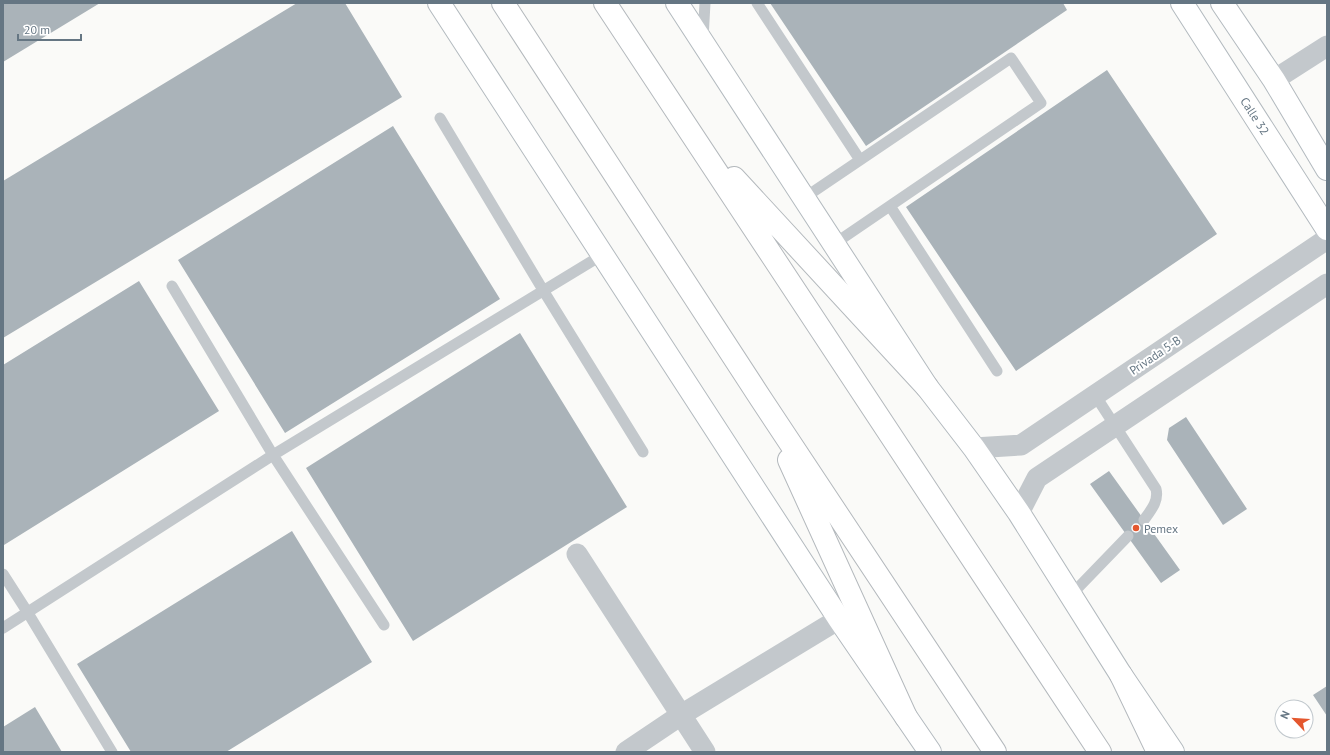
<svg xmlns="http://www.w3.org/2000/svg" width="1330" height="755" font-family="'PT Sans',sans-serif">
  <style>
    .building { fill: #aab3b9 }
    .lines { fill: none; stroke-linecap: round; stroke-linejoin: round }
    .secondary-casing { stroke: #b3babf; stroke-width: 24 }
    .highway-casing { stroke: #b4b9bd; stroke-width: 24 }
    .lane { stroke: #c3c8cc; stroke-width: 11 }
    .street { stroke: #c3c8cc; stroke-width: 21 }
    .secondary { stroke: #fff; stroke-width: 22 }
    .highway { stroke: #fff; stroke-width: 22 }
    .poi-dot { fill: #e4572e; stroke: #fff; stroke-width: 1.5 }
    .labels { text-anchor: middle; dominant-baseline: central; stroke-width: 4; stroke-linejoin: round; paint-order: stroke }
    .street-label { font-size: 12px; fill: #657683; stroke: #fff }
    .poi-label { font-size: 12px; fill: #657683; stroke: #fff; text-anchor: start }
  </style>
  <rect width="100%" height="100%" fill="#fafaf8"/>
  <path class="building" d="M3,3h97l-97,59z
    M297,3h48l57,94 -399,241v-157z
    M770,3h293l4,7 -201,136z
    M1107,70l110,164 -201,137 -110,-164z
    M393,126l107,173 -215,134 -107,-173z
    M139,281l80,130 -215,134 -1,-2v-178z
    M520,333l107,174 -214,134 -107,-173z
    M1186,417l61,92 -24,16 -56,-85 2,-12z
    M1109,471l71,99 -19,13 -71,-99z
    M292,531l80,131 -146,90h-95l-54,-88z
    M1327,686v30l-14,-21z
    M35,707l27,45h-59v-25z"/>
  <g class="lines">
    <g class="secondary-casing">
      <path id="secondary" d="M439,3l400,616 91,133
        M677,3l250,384 47,61 45,65 102,162 52,77
        M1182,3l145,226
        M1222,3l52,77 53,89"/>
    </g>
    <g class="highway-casing">
      <path id="highway" d="M503,3l258,396 234,353
        M605,3l495,749
        M734,178l193,209
        M789,460l117,257
        M1121,675l37,77"/>
    </g>
    <path class="lane" d="M757,3l103,157
      M703,39l2,-36
      M440,118l103,172 100,162
      M804,198l207,-140 30,45 -207,141
      M890,206l107,165
      M172,286l101,169 111,170
      M1095,395l61,94c3,12 -5,21 -12,31
      M3,574l25,39 84,139
      M1071,595l57,-59
      M3,628l270,-173 329,-200"/>
    <path class="street" d="M1274,80l53,-34
      M974,448l47,-3 306,-206
      M1019,513l18,-35 290,-194
      M577,554l128,198
      M626,752l55,-37 158,-96"/>
    <use href="#secondary" class="secondary"/>
    <use href="#highway" class="highway"/>
  </g>
  <circle class="poi-dot" cx="1136" cy="528" r="4"/>
  <g class="labels">
    <g class="street-label">
      <text transform="translate(1255 116) rotate(57)">Calle 32</text>
      <text transform="translate(1155 355) rotate(-34)">Privada 5-B</text>
    </g>
    <g class="poi-label">
      <text x="1144" y="528">Pemex</text>
    </g>
  </g>
  <rect width="1330" height="755" fill="none" stroke="#657683" stroke-width="8"/>
  <g transform="translate(1294 719) rotate(295)"><circle r="19" fill="#ffffff" stroke="#c1c8cd"/>
  <path d="M0-3L7 15L0 10L-7 15Z" fill="#e4572e"/>
  <text y="-6" font-size="11" font-weight="bold" text-anchor="middle" fill="#657683">N</text>
  </g>
  <path d="M18 34v6h63v-6" fill="none" stroke="#657683" stroke-width="2"/>
  <text x="24" y="34" font-size="12" fill="#657683" stroke="#ffffff" stroke-width="3" paint-order="stroke">20 m</text>
</svg>
